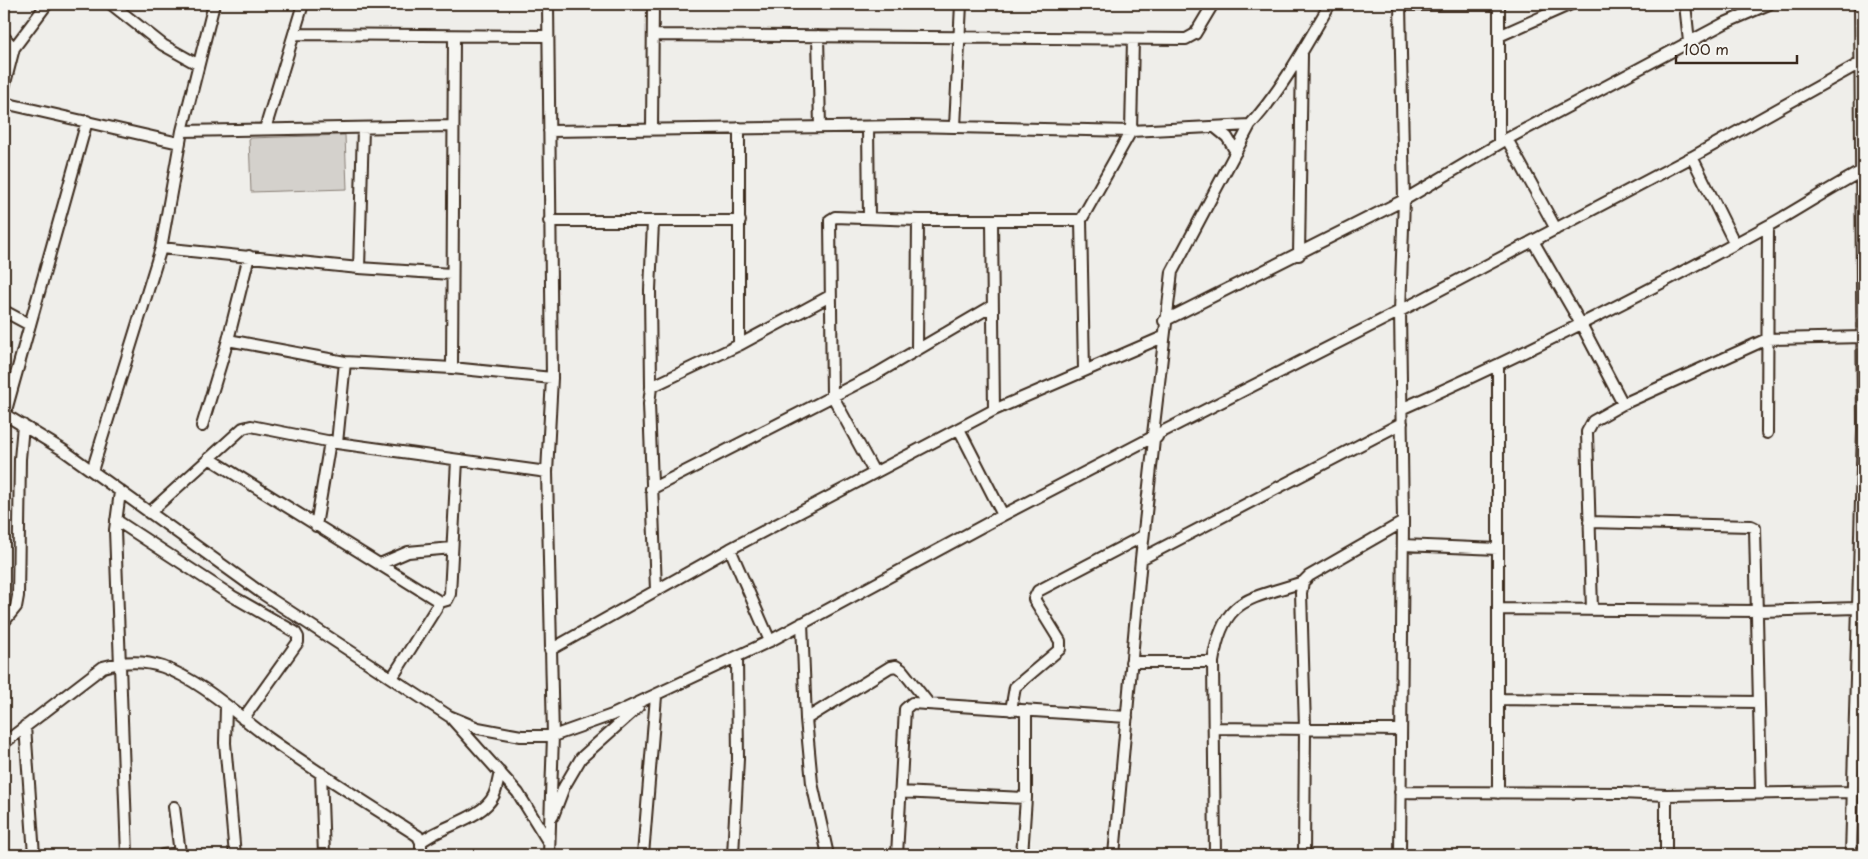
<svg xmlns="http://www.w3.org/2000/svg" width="1868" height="859" font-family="'Playpen Sans',sans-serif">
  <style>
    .green { fill: #d4d1cc; stroke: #887e75 }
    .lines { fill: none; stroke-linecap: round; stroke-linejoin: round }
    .minor-casing { stroke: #3b2a1e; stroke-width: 14 }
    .minor { stroke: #f6f6f2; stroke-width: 10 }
  </style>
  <rect width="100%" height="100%" fill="#efeeea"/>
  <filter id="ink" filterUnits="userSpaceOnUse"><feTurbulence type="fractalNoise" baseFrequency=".02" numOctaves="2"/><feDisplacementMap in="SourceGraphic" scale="10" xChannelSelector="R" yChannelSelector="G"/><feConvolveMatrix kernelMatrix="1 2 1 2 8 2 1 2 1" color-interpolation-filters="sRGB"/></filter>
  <g filter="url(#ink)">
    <path class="green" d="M345,135l2,54 -96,3 -2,-54z"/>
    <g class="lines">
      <g class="minor-casing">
        <path id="minor" d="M111,4l52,41 34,19
          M548,4l4,374 -5,94 6,264 -4,119
          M1499,4v139
          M1685,4l4,38
          M1400,5h99
          M295,34l253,2
          M653,35l533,4 9,-5 18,-30
          M818,36l2,91
          M1499,36l72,-32
          M4,37l10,11
          M4,87l10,-39 33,-44
          M4,103l175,40
          M868,127l1,91
          M955,127l6,-123
          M739,128v217
          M1216,128l11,9 9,15
          M265,129l38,-125
          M652,129l1,-125
          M182,131l270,-5
          M549,131l359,-5 223,5 119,-6
          M1507,139l49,90
          M1692,157l43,87
          M549,221h191
          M992,221l2,189
          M653,222l-3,68 1,97 -2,17 7,186
          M1533,241l48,83 42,80
          M161,248l198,20 92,6
          M1299,255l3,-201
          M359,268l4,-140
          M4,311l26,14
          M1164,321l240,-121 103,-61 218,-116 44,-19
          M228,340l117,22 107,6 100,10
          M917,350l1,-130
          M1498,366v427
          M452,368l2,-331
          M1084,370l-3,-150 50,-89 2,-92
          M651,387l88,-42 91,-49
          M1401,409c125,-55 246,-117 365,-182 33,-18 65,-40 98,-57
          M4,414l59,36 197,142 189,124 29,12 43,8h32l59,-21 158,-74 233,-126 148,-77
          M5,414l82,-293
          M202,426l26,-86 21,-84
          M959,429l44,86
          M1767,433l1,-207
          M1153,434l19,-162 78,-147c32,-35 56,-80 80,-121
          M1156,435l244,-124 292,-154 172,-96
          M337,443l8,-81
          M209,458l231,144 7,-2 3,-6 7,-134
          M92,471l69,-223 21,-117 32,-127
          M874,472l-42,-77 -2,-175 5,-3 83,3h163
          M651,489l225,-115 116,-68
          M120,492l-5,38 12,325
          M149,513l94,-85 8,-2 86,17 210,29
          M116,520l116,76 63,36 3,5v5l-55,77
          M1589,522l162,4 4,2 6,265
          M316,526l14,-85
          M1403,545l95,4
          M730,549l40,92
          M1141,559l261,-136
          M380,564l28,-12 44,-4
          M1303,582l-2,11 4,135 -1,127
          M1498,609l261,2 98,-3
          M1592,610l-5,-178 6,-11 30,-17 144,-65 97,-2
          M4,622l12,-15 2,-11 2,-137 3,-34
          M802,623l4,96 6,64 16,72
          M550,650l180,-101 264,-139 169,-73
          M1131,662h82
          M392,678l48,-76
          M1498,699l261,3
          M226,707l-1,36 10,112
          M1011,710l4,-23 45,-38v-8l-26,-42 4,-8 105,-55
          M452,719l66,74 31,50
          M806,719l84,-52 6,-1 6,4 27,34
          M25,726l9,129
          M1215,728l185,2
          M4,743l99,-76c20,-6 40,-7 60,0 39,14 74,48 107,72 48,34 98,65 148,97l3,6v13
          M321,773l3,82
          M900,792l126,6
          M1400,792l221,1 45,2 185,-3
          M1666,795v60
          M553,816l11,-29 17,-29 57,-51
          M421,842c19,-16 62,-23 73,-47 3,-7 4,-15 6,-23
          M163,855l17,-2 -6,-46
          M643,855l13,-159
          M733,855l5,-96 -1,-102
          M897,855l8,-146 7,-6 215,14
          M1022,855l4,-57v-88
          M1114,855l27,-296 13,-119 3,-3 -3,-3
          M1215,855l-2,-193c10,-65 35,-62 90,-80l6,-6 94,-54
          M1400,855l3,-333 -3,-211 4,-111 -4,-196
          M1851,855l12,-425 -3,-426"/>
      </g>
      <use href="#minor" class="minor"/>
    </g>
  </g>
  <rect width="1868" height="859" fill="none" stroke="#f6f6f2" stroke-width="20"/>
  <rect x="10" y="10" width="1848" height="839" fill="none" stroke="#3b2a1e" stroke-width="2" filter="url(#ink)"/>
  <path d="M1676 55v8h121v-8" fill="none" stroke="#3b2a1e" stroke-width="2.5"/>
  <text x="1683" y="55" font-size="15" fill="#3b2a1e" stroke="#f6f6f2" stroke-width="4" paint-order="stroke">100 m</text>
</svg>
